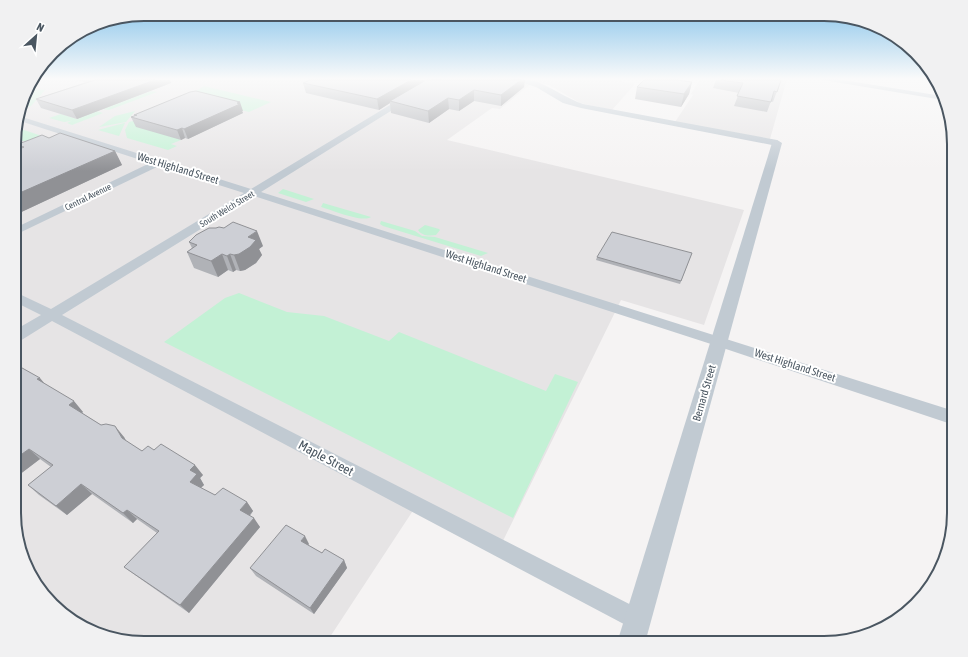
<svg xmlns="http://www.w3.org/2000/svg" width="968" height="657" font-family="'Asap Condensed',sans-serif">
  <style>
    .education { fill: #e6e4e5 }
    .green { fill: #c3f1d5 }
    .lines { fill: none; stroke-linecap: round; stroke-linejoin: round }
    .minor { fill: #c1cad2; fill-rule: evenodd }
    .tertiary { fill: #c1cad2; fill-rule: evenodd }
    .wall { fill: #b0b2b7 }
    .shaded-wall { fill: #909195 }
    .building { fill: #cdcfd5; stroke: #909195 }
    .labels { text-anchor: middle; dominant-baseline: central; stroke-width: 4; stroke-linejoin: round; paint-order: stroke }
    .far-street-label { font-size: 9px; fill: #4a5661; stroke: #fff }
    .street-label { font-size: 11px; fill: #4a5661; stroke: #fff }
    .near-street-label { font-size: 13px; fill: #4a5661; stroke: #fff }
    .rim { fill: none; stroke: #4a5661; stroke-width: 2 }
  </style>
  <rect width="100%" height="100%" fill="#f5f3f3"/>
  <path class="education" d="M33,79h579l23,5 -23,26 -32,-7 -31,-18 -15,-4 -34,28 -8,-1 -45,32 297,70 -40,115 -83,-25 -122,249 -83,-43 -90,137h-190l-34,-7 -37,-20 -34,-38 -16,-48v-403l13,-41z
    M700,79h87l-17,60 -95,-17 18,-27 -2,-1z"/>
  <path class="green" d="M204,86l67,16 -22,10 -49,-12 -19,1z
    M33,89l12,1 -14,16 -10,3 5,-18z
    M151,91l6,1 -48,18 -6,-1z
    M97,111l6,2 -31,12 -5,-2 4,-2 -7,1 -15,-4 12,-4 16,5z
    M135,111l-9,11 -27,5 16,-11z
    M140,119l41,21 -10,4 6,2 -9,4 -41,-12 -2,-8 4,-8z
    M125,123l-6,13 -21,-6 26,-7z
    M15,127l27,9 -10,6 -17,-2z
    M283,189l31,10 -8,3 -28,-9z
    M323,203l48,14c-9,6 -39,-7 -50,-10z
    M381,221l34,10 7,5 13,1 53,16 -7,3 -98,-30 -3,-2z
    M425,225l14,4 1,1 -4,5c-7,1 -14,1 -18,-5z
    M239,293l48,19 37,4 65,25 10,-9 147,59 9,-17 23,8 -65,136 -349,-176 61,-44z"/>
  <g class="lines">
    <path class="minor" d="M433,79h9l-181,113 693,219v14l-240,-80 -460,-149 -192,119 583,297 3,8 -3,8 -8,3 -585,-310 -32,20 -5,1v-12l26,-15 -26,-13v-10l36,17 193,-116 -85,-27 -144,69v-7l135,-65 -133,-43 2,-4 232,73z
      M511,79c10,0 22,0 31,5 14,6 26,15 41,20l194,36 4,3 -4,3 -196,-38 -18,-5 -27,-16z
      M817,79h20l105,17 1,4z"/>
    <path class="tertiary" d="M777,140l5,3 -137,500h-28l155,-500z"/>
  </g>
  <path class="wall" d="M74,80h96l1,3 -94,36 -36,-11 -5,-9 50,-17z
    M716,80h65l-8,22 -2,-1 -4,11 -33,-6 5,-13 -26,-5z
    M692,82l-3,12 -8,13 -46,-8 2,-12z
    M303,83l221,4 -23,19 -27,-5 -15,10 -10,-2 -20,14 -38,-10 -1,-10 -11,7 -73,-17z
    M242,111l1,2 -55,26 -3,-1 -4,2 -45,-13 -5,-10 4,-1 -1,-1 109,-4z
    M49,138l66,13 7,14 -107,50v-64l4,-2 -3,-4z
    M189,242l74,4 -4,3 3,6 -6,8 -11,7 -5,1 -4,-1 -3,2 -5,-2 -10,7 -24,-9 -7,-16 5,-4z
    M692,253l-12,31 -84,-24 1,-3z
    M45,384l38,28 -1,1 19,12 23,12 2,4 16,10 61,24 -3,3 4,7 -3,3 14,7 32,7 6,9 -3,5 10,11 -71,86 -54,-38 -11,-8 33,-34 -20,-14 -4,4 -41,-29 -25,21 -28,-20 -11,-10 23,-18 -11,-8 -25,19z
    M309,544l-1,1 14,8 22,7 3,8 -33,46 -58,-38 -6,-8z"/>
  <path class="shaded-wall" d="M155,80h15l1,3 -94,36 -5,-9z
    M411,80h18l-39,21v2l-11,7 -2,-11z
    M521,80h4l-1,7 -23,19v-11z
    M692,82l-3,12 -8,13 3,-13z
    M474,90v11l-15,10v-11z
    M448,98l1,11 -20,14 -1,-12z
    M240,102l3,9h-1l1,2 -55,26 -4,-10z
    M182,128l3,10 -4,2 -4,-10z
    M115,151l7,14 -107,50v-20z
    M257,231l6,15 -4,3 3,6 -6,8 -11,7 -5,1 -6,-16 14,-18z
    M222,254l6,16 -10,7 -7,-16z
    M230,254l6,16 -3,2 -6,-16z
    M40,378l9,11 -12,-10z
    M74,401l9,11 -5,4 -9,-11z
    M115,426l9,11 6,11 -8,-10z
    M29,449l11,10 -25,19v-19z
    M195,465l8,10 -3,3 4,7 -7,6 -7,-9v-12z
    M81,484l11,10 -25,21 -11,-9z
    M247,502l6,9 -7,8 -6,-9z
    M127,510l10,9 -4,4 -10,-10z
    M254,518l6,9 -71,86 -9,-8z
    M305,536l4,8 -4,5 -4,-8z
    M344,560l3,8 -33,46 -4,-6z"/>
  <path class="building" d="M95,80h60l-83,30 -36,-11z
    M310,80h101l-34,19 -74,-16z
    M426,80h95l-20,15 -27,-5 -15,10 -11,-2 -20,13 -38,-10z
    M644,80h33l15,2 -8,12 -47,-7z
    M721,80h60l-4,12 -3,-1 -3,11 -34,-6 6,-13z
    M196,91l44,11 -3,1 3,1 -56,25 -2,-1 -5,2 -46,-13 6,-2h-3l56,-23z
    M60,133l55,18 -100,44v-44l9,-4 -8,-2 26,-10 7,3z
    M233,222l24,9 -9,6 8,3 -6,7 -11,7 -5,1 -4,-1 -3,2 -5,-2 -11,7 -24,-9 10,-7 -8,-3 7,-7 13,-7h7l3,-1 5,1z
    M612,232l80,21 -11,28 -84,-24z
    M15,364l25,14 -3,1 37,22 -5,4 32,20 5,-1 9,2 7,12 20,13 6,-5 6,4 7,-6 34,21 -5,5 7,4 -7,8 25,13 8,-7 24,14 -7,8 14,8 -74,87 -56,-38 35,-36 -32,-21 -4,3 -42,-29 -25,22 -28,-21 25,-20 -24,-16 -14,10z
    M286,525l19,11 -4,5 21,12 3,-4 19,11 -34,48 -60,-40z"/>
  <linearGradient id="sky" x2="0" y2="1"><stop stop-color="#85c3ea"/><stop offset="0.46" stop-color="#fafafa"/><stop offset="1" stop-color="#fafafa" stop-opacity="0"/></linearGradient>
  <rect width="968" height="171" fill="url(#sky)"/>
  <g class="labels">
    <g class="far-street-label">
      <text transform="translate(88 197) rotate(-26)">Central Avenue</text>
      <text transform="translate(227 209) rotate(-31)">South Welch Street</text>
    </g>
    <g class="street-label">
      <text transform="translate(178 168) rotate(17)">West Highland Street</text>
      <text transform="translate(486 266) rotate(18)">West Highland Street</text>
      <text transform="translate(795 365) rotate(18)">West Highland Street</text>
      <text transform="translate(704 393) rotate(-74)">Bernard Street</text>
    </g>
    <g class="near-street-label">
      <text transform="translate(326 458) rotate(28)">Maple Street</text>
    </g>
  </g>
  <path d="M0 0H968V657H0ZM144 21H824A123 123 0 0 1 947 144V513A123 123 0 0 1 824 636H144A123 123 0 0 1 21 513V144A123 123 0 0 1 144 21Z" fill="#f1f1f2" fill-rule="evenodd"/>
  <path class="rim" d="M144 21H824A123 123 0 0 1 947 144V513A123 123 0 0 1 824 636H144A123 123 0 0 1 21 513V144A123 123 0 0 1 144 21Z"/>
  <g transform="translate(36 36) rotate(27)" stroke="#ffffff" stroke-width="3" paint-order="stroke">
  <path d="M0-3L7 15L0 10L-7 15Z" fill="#4a5661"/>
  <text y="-6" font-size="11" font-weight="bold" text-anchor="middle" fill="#4a5661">N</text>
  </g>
</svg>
